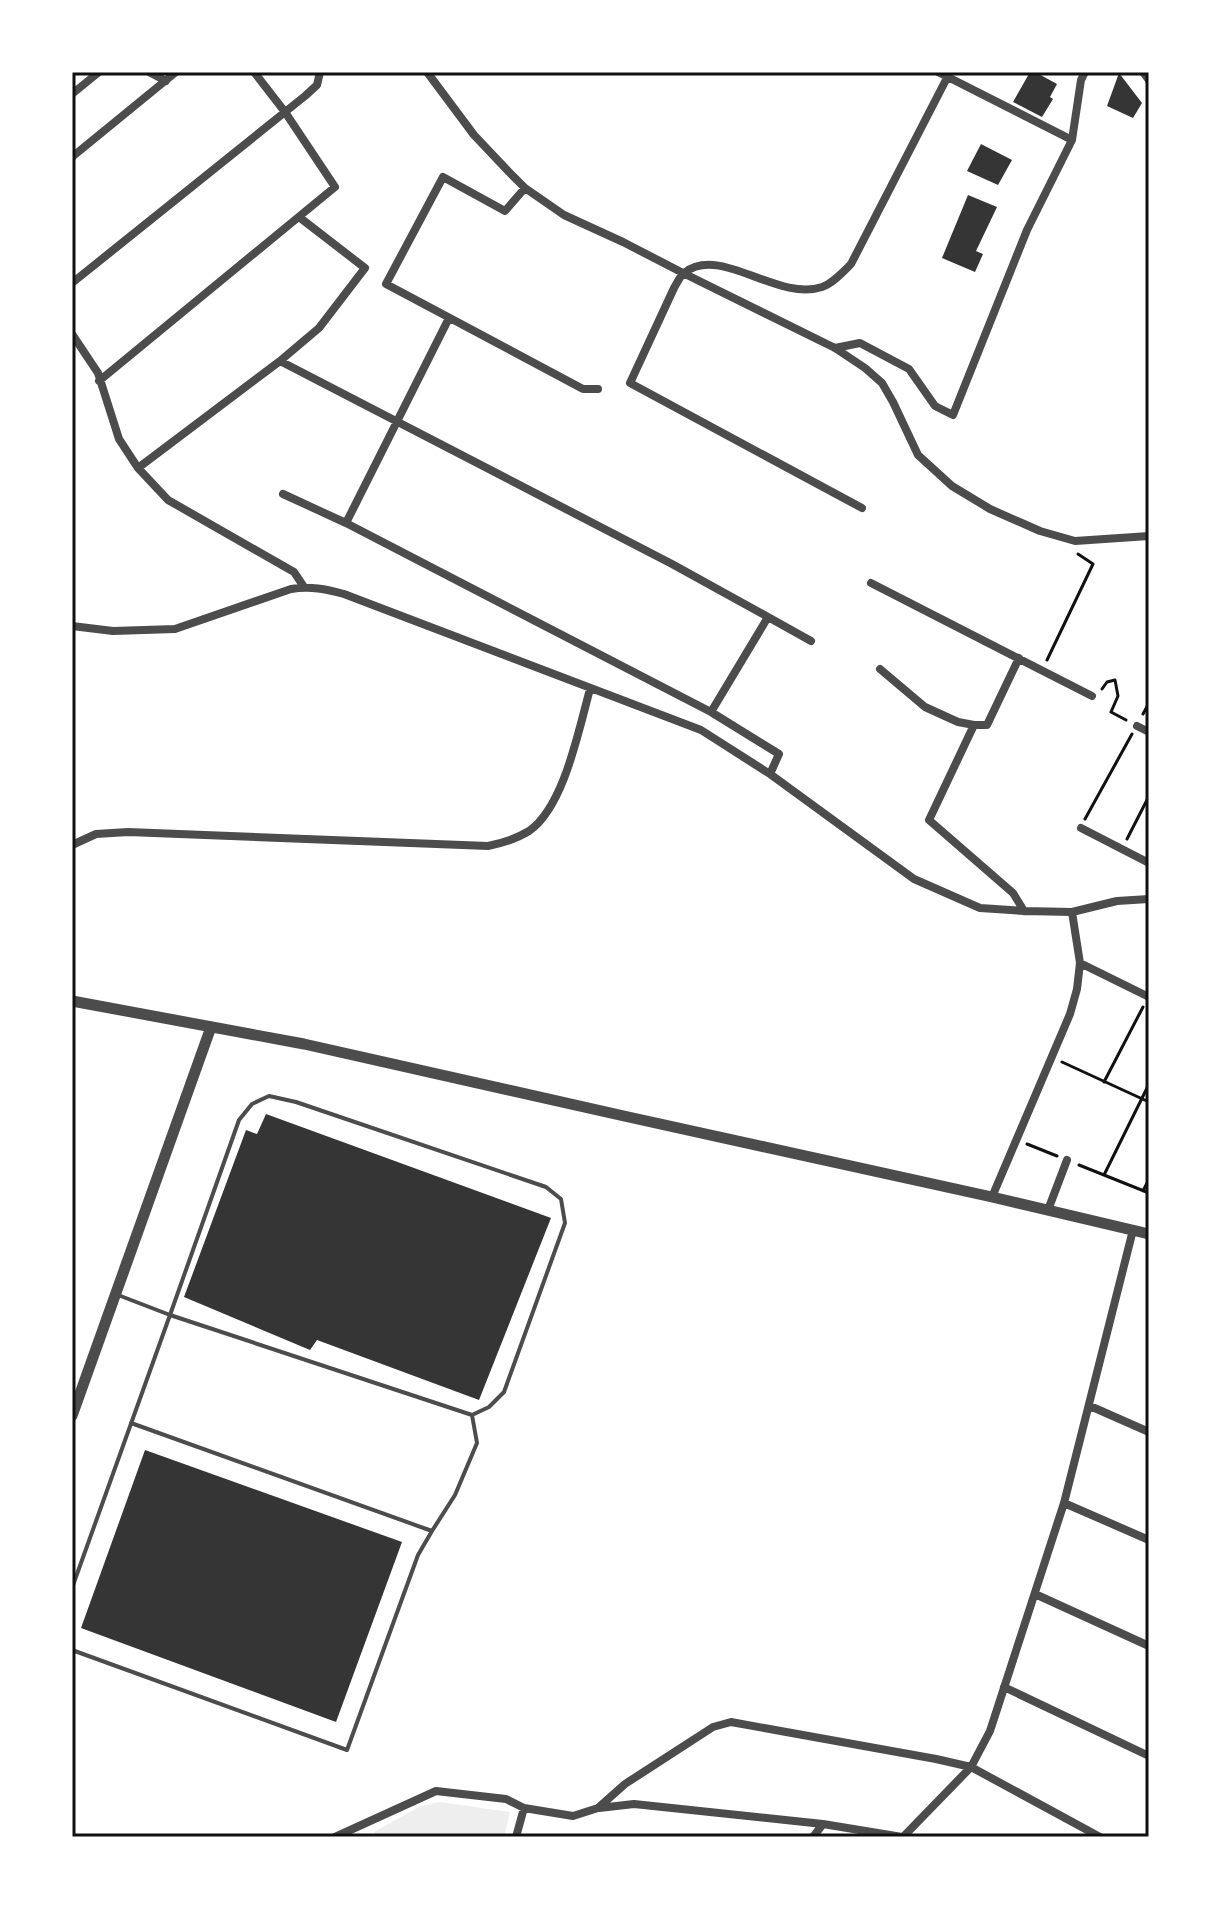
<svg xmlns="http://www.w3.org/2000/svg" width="1221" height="1909" font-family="Rubik,sans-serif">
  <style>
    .green { fill: #eee }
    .building { fill: #353535 }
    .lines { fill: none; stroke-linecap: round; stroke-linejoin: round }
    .path { stroke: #111; stroke-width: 3 }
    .service { stroke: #4c4c4c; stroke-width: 4 }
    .minor { stroke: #4c4c4c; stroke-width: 8 }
    .tertiary { stroke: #4c4c4c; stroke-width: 11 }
    .neatline { fill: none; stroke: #111; stroke-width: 3 }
  </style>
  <rect width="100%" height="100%" fill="#fff"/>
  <path class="green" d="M439,1802l71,10 -6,25h-128l-2,-5 45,-25z"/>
  <path class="building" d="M1030,72h5l22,12 -7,13 3,2 -11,18 -29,-15z
    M1119,73l23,30 -9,15 -26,-12z
    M981,144l31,16 -14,25 -31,-14z
    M968,195l29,12 -21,44 7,3 -8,18 -33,-14z
    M266,1114l285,104 -72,182 -162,-60 -7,10 -126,-53 62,-167 11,4z
    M145,1450l257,92 -66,180 -255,-94z"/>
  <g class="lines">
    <path class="path" d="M1047,660l46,-96 -15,-10
      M1102,689l5,-7 8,-2 3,16 -7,16 15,8
      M1143,714l6,-11
      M1085,819l47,-85
      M1127,839l22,-43
      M1062,1062l87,40
      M1104,1082l39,-75
      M1027,1144l30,12
      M1079,1165l70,28
      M1104,1175l45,-91
      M1143,1191l6,-12"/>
    <path class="service" d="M269,1096l27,6 250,85 15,12 4,24 -61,169 -15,15 -17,8 -302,-100 69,-195 13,-16z
      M131,1423l301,108 23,-36 22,-52 -5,-28
      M72,1588l98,-273 -52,-20
      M72,1650l275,100 71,-195 14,-24"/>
    <path class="minor" d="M149,72l17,9
      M427,72l47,63 35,37 16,16 39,27 59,27 60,31 152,75 30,20 17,15 11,19 25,53 34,31 38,23 50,22 35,10 74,-5
      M938,72l134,68
      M1143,72l6,8
      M72,94l27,-22
      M72,157l104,-85
      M525,188l-20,23 -62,-34 -57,107 197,105h15
      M72,283l233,-187 12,-11 3,-13
      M72,334l26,39 21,66 19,29 30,32 126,72 10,15
      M835,348l25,-5 49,26 26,37 18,9 74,-185 45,-90 9,-60 4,-8
      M280,361l39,-33 46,-60 -66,-51
      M99,381l236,-194 -50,-75 -31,-40
      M138,468l142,-107 392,203 96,53 -57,95 68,42 -9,20
      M283,494l63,29 365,189
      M862,508l-232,-125 44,-95c3,-5 6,-12 10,-15 36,-29 93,29 138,14 11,-4 21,-15 29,-23l99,-192
      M346,523l103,-205
      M871,583l221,113
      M768,617l43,24
      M72,626l41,5 62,-2 116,-40c19,-3 35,0 53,5l357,136 69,44 144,105 66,29 44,3 48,1 45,-11 32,-2
      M1019,658l-32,67h-13l-45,95 84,73 11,18
      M880,669l45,38 33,15 16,3
      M1137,726l12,6
      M1081,828l68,35
      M72,845l24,-11 32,-2 360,14c15,-3 28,-7 41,-15 35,-24 50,-102 61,-142
      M1080,963l69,34
      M992,1197l78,-183 7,-25 3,-26 -8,-51
      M1048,1210l19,-50
      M1090,1406l59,26
      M1064,1503l85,37
      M1035,1594l114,52
      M1004,1687l145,69
      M599,1808l35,-4 189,20
      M335,1837l101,-46 70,8 18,9 49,8 25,-8 27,-24 88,-57 18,-5 205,37 35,8 129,70
      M516,1837l8,-29
      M813,1837l10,-13 79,13
      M903,1837l68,-70 19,-36 74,-228 69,-273"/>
    <path class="tertiary" d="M72,1001l232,43 320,72 368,81 157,37
      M72,1416l139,-389"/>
  </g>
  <rect width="1221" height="1909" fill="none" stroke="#ffffff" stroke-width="148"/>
  <rect x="74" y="74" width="1073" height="1761" class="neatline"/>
</svg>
